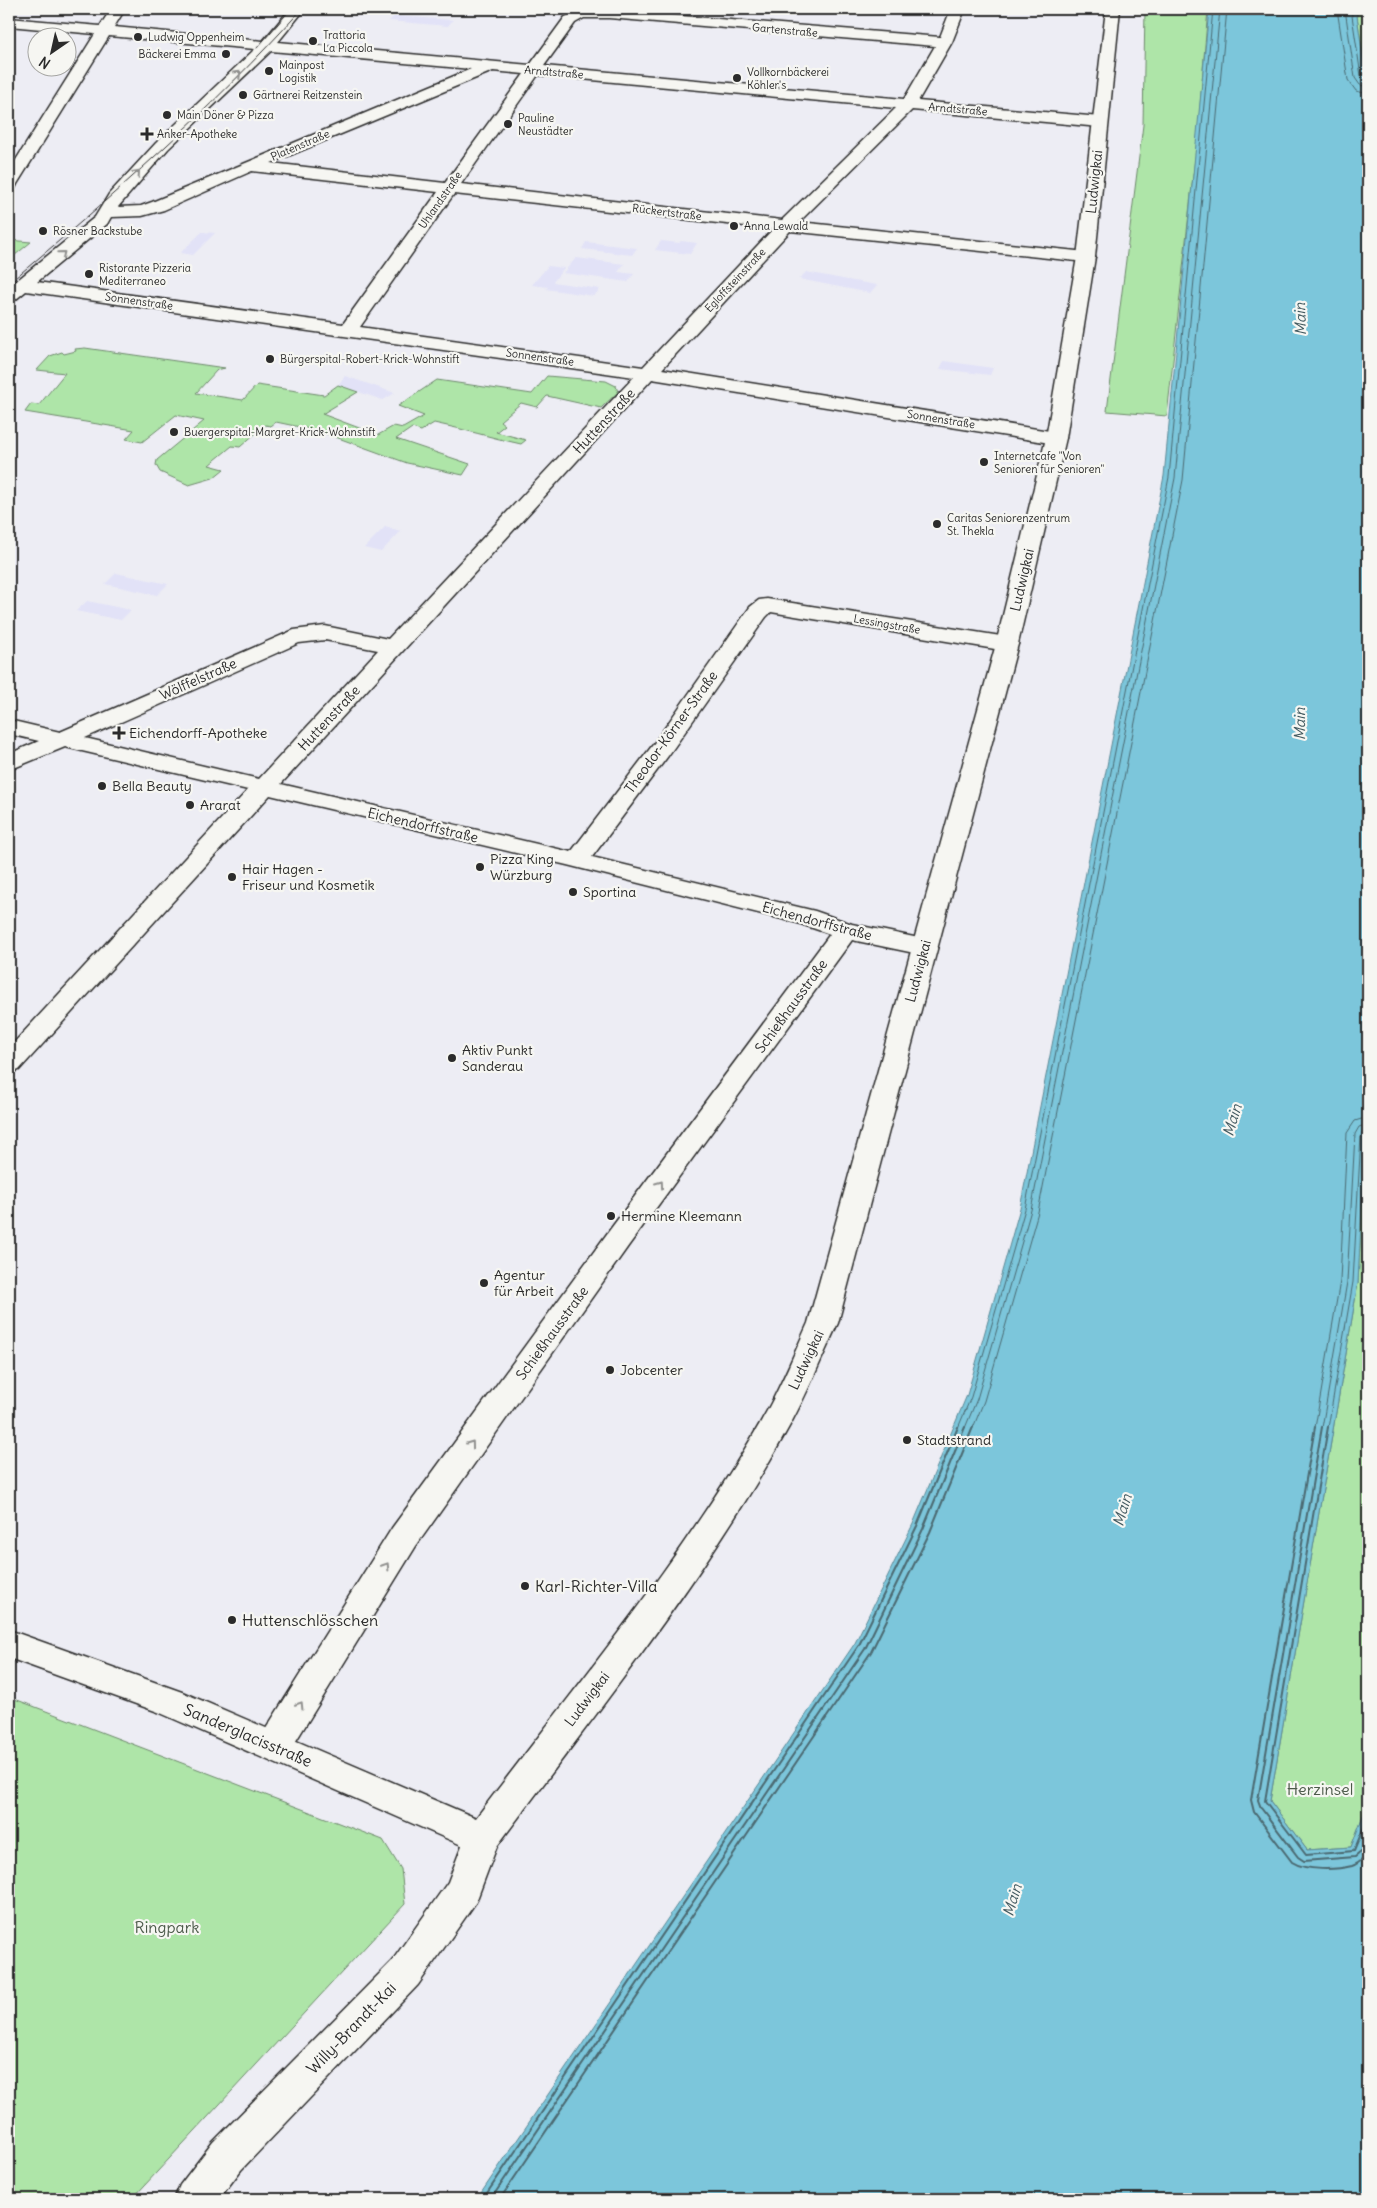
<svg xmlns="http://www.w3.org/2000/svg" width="1377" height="2208" font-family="Delius,sans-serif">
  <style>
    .built { fill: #e2e2f7 }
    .green { fill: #aee5a8; stroke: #6c886a }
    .water { fill: #7bc6db; stroke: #5b8895 }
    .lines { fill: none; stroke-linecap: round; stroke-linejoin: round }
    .shore-far1 { stroke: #4b6971; stroke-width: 1 }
    .shore { stroke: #4b6971; stroke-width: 2 }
    .minor-casing { stroke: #2b2b2b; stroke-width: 3 }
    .major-casing { stroke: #2b2b2b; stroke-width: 3 }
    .minor { fill: #f6f6f2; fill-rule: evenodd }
    .major { fill: #f6f6f2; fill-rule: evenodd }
    .tram { stroke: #2b2b2b; stroke-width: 1 }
    .oneway { stroke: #90908e }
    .poi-dot { fill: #2b2b2b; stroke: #f6f6f2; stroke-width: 2 }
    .labels { text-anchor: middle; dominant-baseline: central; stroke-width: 4.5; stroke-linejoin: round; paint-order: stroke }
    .far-street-label { font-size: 11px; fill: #2b2b2b; stroke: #f6f6f2 }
    .far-poi-label { font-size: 11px; fill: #2b2b2b; stroke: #f6f6f2; text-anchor: start }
    .street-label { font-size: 14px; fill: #2b2b2b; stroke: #f6f6f2 }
    .poi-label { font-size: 14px; fill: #2b2b2b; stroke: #f6f6f2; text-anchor: start }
    .water-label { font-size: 15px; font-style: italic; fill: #435a60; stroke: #f6f6f2 }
    .near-poi-label { font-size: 16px; fill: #2b2b2b; stroke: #f6f6f2; text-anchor: start }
    .near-street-label { font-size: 16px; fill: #2b2b2b; stroke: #f6f6f2 }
    .near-park-label { font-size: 16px; fill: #4c5a4a; stroke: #f6f6f2 }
  </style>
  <rect width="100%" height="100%" fill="#ededf4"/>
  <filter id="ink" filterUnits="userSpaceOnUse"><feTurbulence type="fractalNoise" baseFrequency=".02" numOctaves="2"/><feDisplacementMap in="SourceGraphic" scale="10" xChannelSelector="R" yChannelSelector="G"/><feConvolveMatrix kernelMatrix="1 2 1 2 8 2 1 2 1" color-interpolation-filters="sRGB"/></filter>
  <g filter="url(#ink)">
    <path class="built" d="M394,16l59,4 -5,6 -59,-5z
      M202,232l13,1 -22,22 -13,-2z
      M661,241l18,2 2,-2 16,2 -7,11 -35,-4z
      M586,242l51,6 -5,7 -50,-6z
      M576,258l48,6 -6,8 16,2 -6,8 -65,-9z
      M548,266l16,2 -11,14 47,7 -6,7 -48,-7 2,-2 -16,-2z
      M806,272l42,8 29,5 -7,8 -71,-14z
      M944,361l49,7 -3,7 -50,-6z
      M345,376l50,17 -12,7 -45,-15z
      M385,527l16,4 -20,21 -17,-4z
      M116,573l52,11 -11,11 -52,-11z
      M87,601l44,9 -10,10 -45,-9z"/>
    <path class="green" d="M1145,9h63l-10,121 -31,286 -60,-5 36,-286z
      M1356,9h12v82z
      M9,240l22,2 -22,18z
      M85,348l140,20 -8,2 -21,23 47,7 14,-15 67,10 14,-10 20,7 -36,22 56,21 16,-9 9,2 21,-12 -26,-10 39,-26 95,14 15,-18 59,5 10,5 2,6 -17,16 -54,-12 -10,11 -16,-4 -21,18 5,4 -9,7 30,8 -5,4c-29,-6 -57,-15 -87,-21l-13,8 -9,-3 -16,11 74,25 -7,11 -56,-12 -88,-32 -43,-9 -5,4 -6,-1 -25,22 -8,-1 -23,19 15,4 -11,9 -24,7 -29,-13 -4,-7 1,-5 47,-39 -28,-6 -34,27 -16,-3 8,-9 -109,-18 6,-8 8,1 26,-32 -28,-3 13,-14 12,-4 2,2 12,-3 -1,-2z
      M1368,1087v716l-17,44 -44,3 -37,-49 88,-518z
      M9,1698h3l371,142 18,29 4,35 -273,295h-123z"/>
    <path class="water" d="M1209,9h147l12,82v996l-10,196 -88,518 37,49 44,-3 17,-44v396h-891l378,-556 58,-119 54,-129 53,-187 144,-732z"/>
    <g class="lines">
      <path class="shore-far1" d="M1337,9l11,71 8,11 12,3
        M1345,9l10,69 5,7 8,2
        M1351,9l10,67 7,5
        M958,1428l13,-31 54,-188 144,-732 44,-468
        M965,1428l12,-29 54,-189 144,-732 45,-469
        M973,1428l11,-27 54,-189 145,-732 44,-471
        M1315,1428l25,-147 7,-148 8,-12 13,-4
        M1322,1428l25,-146 8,-148 4,-7 9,-3
        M1328,1428l25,-146 8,-146 2,-4 5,-1"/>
      <path class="shore" d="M1315,1427l-64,373 3,12 38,50c14,9 44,8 60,4 7,-2 11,-7 16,-12
        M1322,1427l-64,373 3,8 37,49 6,4 51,-4 6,-5 7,-18
        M1328,1427l-63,374 41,54 48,-4 14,-34
        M483,2199l376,-554 58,-119 41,-99
        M491,2199l374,-550 58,-120 42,-102
        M500,2199l371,-547 59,-120 43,-105"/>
      <g class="minor-casing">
        <path id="minor" d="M111,9h14l-11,18 149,14 27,-32h15l-27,33 252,23 35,-48 16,-7h28l331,27 11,-28h14l-13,33 -34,59 182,16 6,2 2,3 -2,3 -6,2 -188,-17 -113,112 287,30 6,1 3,4 -3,4 -6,1 -296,-31 -128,138 394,63 7,2 3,4 -3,4 -7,2 -404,-65 -371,405 290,68 81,-106 98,-139 9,-7 8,-1 240,38 8,2 3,5 -3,5 -8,2 -236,-39 -5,5 -98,139 -76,101 223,54 37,13 81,17 4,6 -4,6 -9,2 -72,-15 -223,305 -213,301 -130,211 -12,4 -12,-4 -6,-11 6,-11 130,-207 217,-297 221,-297 -32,-11 -231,-58 -297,-70 -251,275 -10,3v-25l239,-258 -183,-43 -56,23v-16l30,-13 -30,-7v-14l51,12 234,-102 31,-4 63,13 246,-262 -608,-86 -11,9 -6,1v-14l86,-70 14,-23 47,-51 99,-94 -146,-13 -92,148 -2,4 -6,1v-18l86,-137 -86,-8v-8l91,8zM584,18h25l326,28 -31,53 -360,-33 31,-43zM271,51l200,18 -319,133 -11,4 -23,1 50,-58zM493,71l31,3 -79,109 -174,-20zM538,75l358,33 -114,112 -321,-36zM252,171l186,21 -95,132 -306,-42 70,-58 4,-7 31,-1 22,-6zM454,194l319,35 -130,138 -283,-40zM325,640l53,10 -119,129 -174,-41 214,-95z
          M482,1822l13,5 5,11 -24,64 -58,83 -177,185 -22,29h-45l6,-14 33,-43 179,-181 56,-79 21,-55z"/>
      </g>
      <g class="major-casing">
        <path id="major" d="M1106,9h14l-25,248 -29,181 -48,206 -180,679c-16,34 -30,69 -48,102 -83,151 -193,286 -295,424l-13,5 -324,-142 -149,-54v-28l173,62 294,126c99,-131 212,-265 292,-409 15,-28 27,-57 40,-86l188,-679 50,-206 31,-181z"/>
      </g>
      <use href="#minor" class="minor"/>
      <use href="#major" class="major"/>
      <path class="tram" d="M257,48l34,-39
        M9,283c101,-84 205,-176 293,-274"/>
    </g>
    <defs><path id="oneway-chevron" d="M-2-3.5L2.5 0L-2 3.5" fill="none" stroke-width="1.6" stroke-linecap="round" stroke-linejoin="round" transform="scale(1.25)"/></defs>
    <g class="oneway">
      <use href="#oneway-chevron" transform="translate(238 74) rotate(-44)"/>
      <use href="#oneway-chevron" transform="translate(137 173) rotate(-48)"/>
      <use href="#oneway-chevron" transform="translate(62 254) rotate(-39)"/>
      <use href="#oneway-chevron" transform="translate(660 1184) rotate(-54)"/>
      <use href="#oneway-chevron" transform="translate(471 1444) rotate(-54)"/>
      <use href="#oneway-chevron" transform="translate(386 1566) rotate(-58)"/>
      <use href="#oneway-chevron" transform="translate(300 1705) rotate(-58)"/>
    </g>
  </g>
  <g class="poi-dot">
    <circle cx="138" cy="37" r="5"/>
    <circle cx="313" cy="41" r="5"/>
    <circle cx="226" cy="54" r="5"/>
    <circle cx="269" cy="71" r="5"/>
    <circle cx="737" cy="78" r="5"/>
    <circle cx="243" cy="95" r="5"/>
    <circle cx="167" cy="115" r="5"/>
    <circle cx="508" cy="124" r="5"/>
    <path d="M144.5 126.5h5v5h5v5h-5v5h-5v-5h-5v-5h5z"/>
    <circle cx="734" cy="226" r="5"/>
    <circle cx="43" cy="231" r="5"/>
    <circle cx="89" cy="274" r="5"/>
    <circle cx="270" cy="359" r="5"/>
    <circle cx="174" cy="432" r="5"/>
    <circle cx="984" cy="462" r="5"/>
    <circle cx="937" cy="524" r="5"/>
    <path d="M116.5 725.5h5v5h5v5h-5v5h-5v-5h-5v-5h5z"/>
    <circle cx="102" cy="786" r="5"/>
    <circle cx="190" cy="805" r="5"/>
    <circle cx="480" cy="867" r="5"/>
    <circle cx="232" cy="877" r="5"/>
    <circle cx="573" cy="892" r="5"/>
    <circle cx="452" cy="1058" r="5"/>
    <circle cx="611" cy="1216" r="5"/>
    <circle cx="484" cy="1283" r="5"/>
    <circle cx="610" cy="1370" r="5"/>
    <circle cx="907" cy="1440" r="5"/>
    <circle cx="525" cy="1586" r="5"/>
    <circle cx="232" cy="1620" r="5"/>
  </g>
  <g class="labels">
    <g class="far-street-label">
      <text transform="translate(785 30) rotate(5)">Gartenstraße</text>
      <text transform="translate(554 72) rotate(5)">Arndtstraße</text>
      <text transform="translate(958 109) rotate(5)">Arndtstraße</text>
      <text transform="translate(300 145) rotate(-23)">Platenstraße</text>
      <text transform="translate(440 200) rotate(-55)">Uhlandstraße</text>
      <text transform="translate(667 212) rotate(7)">Rückertstraße</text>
      <text transform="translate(735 280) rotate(-47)">Egloffsteinstraße</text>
      <text transform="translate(139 301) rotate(8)">Sonnenstraße</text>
      <text transform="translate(540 357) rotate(8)">Sonnenstraße</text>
      <text transform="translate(941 419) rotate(9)">Sonnenstraße</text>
      <text transform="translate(887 624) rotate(10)">Lessingstraße</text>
    </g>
    <g class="far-poi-label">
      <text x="323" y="35">Trattoria<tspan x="323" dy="13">La Piccola</tspan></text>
      <text x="148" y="37">Ludwig Oppenheim</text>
      <text x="216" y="54" text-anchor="end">Bäckerei Emma</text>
      <text x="279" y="65">Mainpost<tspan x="279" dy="13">Logistik</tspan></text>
      <text x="747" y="72">Vollkornbäckerei<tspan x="747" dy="13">Köhler's</tspan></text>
      <text x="253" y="95">Gärtnerei Reitzenstein</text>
      <text x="177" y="115">Main Döner &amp; Pizza</text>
      <text x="518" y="118">Pauline<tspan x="518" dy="13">Neustädter</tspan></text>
      <text x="157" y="134">Anker-Apotheke</text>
      <text x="744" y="226">Anna Lewald</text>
      <text x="53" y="231">Rösner Backstube</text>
      <text x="99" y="268">Ristorante Pizzeria<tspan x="99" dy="13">Mediterraneo</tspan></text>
      <text x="280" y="359">Bürgerspital-Robert-Krick-Wohnstift</text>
      <text x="184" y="432">Buergerspital-Margret-Krick-Wohnstift</text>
      <text x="994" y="456">Internetcafe "Von<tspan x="994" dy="13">Senioren für Senioren"</tspan></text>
      <text x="947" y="518">Caritas Seniorenzentrum<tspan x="947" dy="13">St. Thekla</tspan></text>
    </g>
    <g class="street-label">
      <text transform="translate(1094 182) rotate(-84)">Ludwigkai</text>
      <text transform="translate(604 421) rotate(-47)">Huttenstraße</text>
      <text transform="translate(1022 580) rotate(-77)">Ludwigkai</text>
      <text transform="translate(198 679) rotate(-24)">Wölffelstraße</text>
      <text transform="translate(329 718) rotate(-47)">Huttenstraße</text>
      <text transform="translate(671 732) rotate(-54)">Theodor-Körner-Straße</text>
      <text transform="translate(423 825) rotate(13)">Eichendorffstraße</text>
      <text transform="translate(817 921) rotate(15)">Eichendorffstraße</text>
      <text transform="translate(918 971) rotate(-75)">Ludwigkai</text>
      <text transform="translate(791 1006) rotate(-54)">Schießhausstraße</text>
      <text transform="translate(552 1333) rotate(-54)">Schießhausstraße</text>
      <text transform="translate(806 1360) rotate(-65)">Ludwigkai</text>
      <text transform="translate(587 1699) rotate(-53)">Ludwigkai</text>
    </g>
    <g class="poi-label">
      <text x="129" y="733">Eichendorff-Apotheke</text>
      <text x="112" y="786">Bella Beauty</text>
      <text x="200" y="805">Ararat</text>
      <text x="490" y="859">Pizza King<tspan x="490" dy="16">Würzburg</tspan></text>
      <text x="242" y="869">Hair Hagen -<tspan x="242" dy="16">Friseur und Kosmetik</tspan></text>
      <text x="583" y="892">Sportina</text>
      <text x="462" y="1050">Aktiv Punkt<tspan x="462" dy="16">Sanderau</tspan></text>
      <text x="621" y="1216">Hermine Kleemann</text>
      <text x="494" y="1275">Agentur<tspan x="494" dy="16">für Arbeit</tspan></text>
      <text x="620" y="1370">Jobcenter</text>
      <text x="917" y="1440">Stadtstrand</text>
    </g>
    <g class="water-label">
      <text transform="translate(1300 319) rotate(-92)">Main</text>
      <text transform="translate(1299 724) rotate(-90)">Main</text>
      <text transform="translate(1232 1120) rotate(-74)">Main</text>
      <text transform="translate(1122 1510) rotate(-74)">Main</text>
      <text transform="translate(1012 1900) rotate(-74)">Main</text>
    </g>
    <g class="near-poi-label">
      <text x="535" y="1586">Karl-Richter-Villa</text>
      <text x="242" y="1620">Huttenschlösschen</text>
    </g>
    <g class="near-street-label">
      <text transform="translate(248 1735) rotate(23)">Sanderglacisstraße</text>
      <text transform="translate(351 2028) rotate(-46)">Willy-Brandt-Kai</text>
    </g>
    <g class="near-park-label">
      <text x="1320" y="1789">Herzinsel</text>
      <text x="167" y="1927">Ringpark</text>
    </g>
  </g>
  <rect width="1377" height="2208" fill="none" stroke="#f6f6f2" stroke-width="30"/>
  <rect x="15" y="15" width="1347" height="2178" fill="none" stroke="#2b2b2b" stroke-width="2" filter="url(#ink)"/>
  <g transform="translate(52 52) rotate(214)"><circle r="24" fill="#f6f6f2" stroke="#a5a5a2"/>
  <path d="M0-4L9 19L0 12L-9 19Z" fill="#2b2b2b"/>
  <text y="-8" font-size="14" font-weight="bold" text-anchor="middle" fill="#2b2b2b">N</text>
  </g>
</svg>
